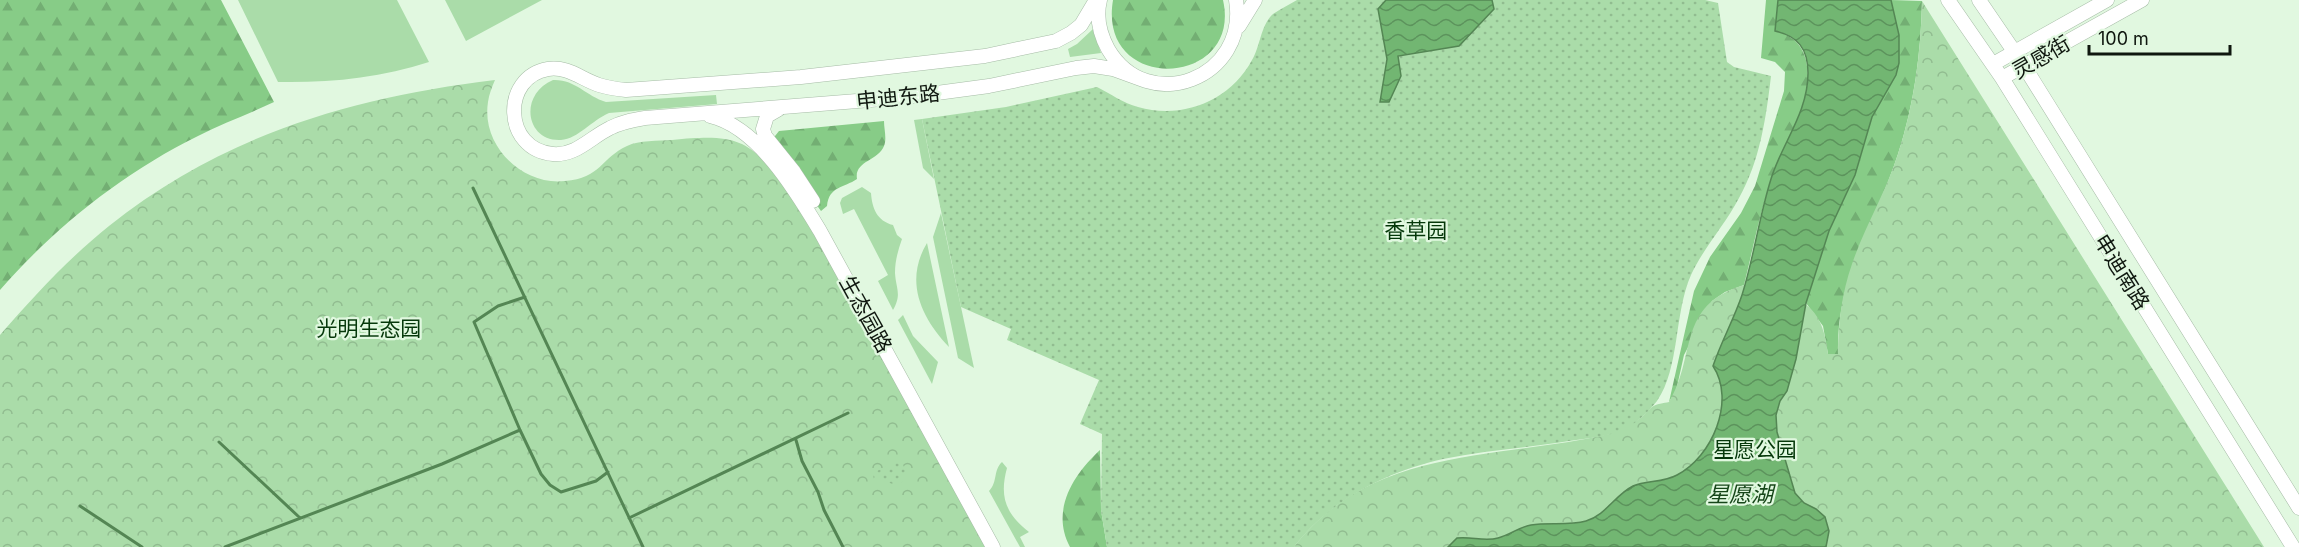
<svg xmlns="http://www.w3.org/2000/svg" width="2299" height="547" font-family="Inter,'Noto Sans SC',sans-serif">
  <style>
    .grass { fill: #aadca9 }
    .forest { fill: url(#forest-firs) }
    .park { fill: url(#park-crowns) }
    .garden { fill: url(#garden-dots) }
    .water { fill: url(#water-waves); stroke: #548654; stroke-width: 1.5 }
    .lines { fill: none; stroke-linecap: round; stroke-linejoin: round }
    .stream { stroke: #548654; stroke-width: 3 }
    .minor-casing { stroke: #a6bca6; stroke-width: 15 }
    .minor { stroke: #fff; stroke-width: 14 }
    .labels { text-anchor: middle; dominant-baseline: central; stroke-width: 4.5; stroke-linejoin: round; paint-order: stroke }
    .street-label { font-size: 21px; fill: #0f170f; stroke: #e1f8e0 }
    .park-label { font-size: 21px; fill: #05380a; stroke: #e1f8e0 }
    .water-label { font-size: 22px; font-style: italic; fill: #164619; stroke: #e1f8e0 }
  </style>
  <defs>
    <pattern id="forest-firs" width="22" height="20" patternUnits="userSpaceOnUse" patternTransform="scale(1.5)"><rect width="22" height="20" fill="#87cc87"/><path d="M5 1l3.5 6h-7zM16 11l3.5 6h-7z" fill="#73ae73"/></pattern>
    <pattern id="park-crowns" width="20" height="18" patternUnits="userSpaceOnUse" patternTransform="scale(1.5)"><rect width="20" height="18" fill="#aadca9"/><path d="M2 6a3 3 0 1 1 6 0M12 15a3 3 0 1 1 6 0" fill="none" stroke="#91bc90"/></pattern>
    <pattern id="garden-dots" width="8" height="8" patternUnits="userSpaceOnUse" patternTransform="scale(1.5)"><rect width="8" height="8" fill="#aadca9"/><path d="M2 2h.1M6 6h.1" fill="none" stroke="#91bc90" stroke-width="1.8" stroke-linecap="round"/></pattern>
    <pattern id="water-waves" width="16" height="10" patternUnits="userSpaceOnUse" patternTransform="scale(1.5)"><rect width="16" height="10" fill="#72b672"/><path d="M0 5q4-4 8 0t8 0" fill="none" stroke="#5c935c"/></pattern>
  </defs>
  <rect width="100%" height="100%" fill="#e1f8e0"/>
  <path class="grass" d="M238,0h159l32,62c-48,16 -101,21 -151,20z
    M445,0h97l-76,41z
    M1093,29l8,24 -31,4 -2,-8 9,-5z
    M553,80c22,-1 33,16 53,22l110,-7 1,9 -108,9c-17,7 -31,26 -48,27 -35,2 -43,-45 -8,-60z
    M922,119l12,60 -11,-11 -9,-48z
    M862,187l9,6c1,15 6,28 22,32l4,10 5,4c-4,11 -7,22 -7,34 1,16 7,21 -2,37l-15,-29 10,-6 -34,-66 -11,5 -3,-11 2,-5z
    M941,213l33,155 -16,-10 -25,-121z
    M927,243l22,104c-28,-29 -45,-66 -22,-104z
    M903,315l10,21 25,26 -6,22 -34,-64z
    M1002,462l5,6c-8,29 -1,46 22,64l-9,5 5,10h-5l-31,-56c9,-9 4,-21 13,-29z"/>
  <path class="forest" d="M0,0h221l53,102c-25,12 -51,21 -76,34 -75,37 -143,91 -198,154z
    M1113,0h110c20,88 -126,95 -110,0z
    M1766,0h12l-3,31c44,10 35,59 22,92 -7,19 -19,35 -25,54 -12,35 -19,72 -28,108l-19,7 -13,9 -28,54 -8,36 -7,11 25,-111 16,-34 31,-44 14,-27 29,-95 1,-19 -10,-10 -14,-4z
    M1891,0l31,1c-1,52 -8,104 -24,153 -23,71 -62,121 -60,200h-10l-5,-28 -17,-23 23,-72 26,-56 17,-58 24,-42 3,-12v-28z
    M884,121c0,8 3,18 0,25 -6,15 -30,15 -27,33 -13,9 -28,7 -30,27l-6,5 -50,-70 8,-10z
    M1100,450l1,60 6,37h-37c-20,-37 4,-73 30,-97z"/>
  <path class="park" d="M1922,1l342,546h-970c78,-102 204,-87 315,-113 10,-3 25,-11 33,-17 3,-3 6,-7 10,-10 4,-3 12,-4 17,-5 28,-46 7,-97 75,-117 50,14 77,9 84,69h10c0,-30 4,-62 14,-90 13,-38 34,-72 46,-110 16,-49 23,-101 24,-153z
    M495,80c-3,7 -6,14 -7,22 -7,44 35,84 77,79 36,-3 36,-23 62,-35 12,-6 31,-5 45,-6 72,-7 77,1 122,56l193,351h-987v-212c34,-39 69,-77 109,-109 114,-91 244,-129 386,-146z"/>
  <path class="garden" d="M1297,0h408l13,3 9,59 7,5 37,9c-5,42 -11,85 -32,122 -14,27 -35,49 -48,77 -17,38 -11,93 -34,126 -8,10 -19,21 -31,27 -16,9 -38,10 -57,13 -42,7 -84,9 -126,18 -57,13 -113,41 -149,88h-187l-6,-37 1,-76 -22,-10 19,-44 -92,-40 4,-11 -50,-22 -39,-188 84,-12 91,-20c14,7 26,16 41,20 44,13 92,-6 114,-47 8,-13 9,-36 21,-46 7,-5 16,-9 24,-14z
    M895,462h6c6,8 6,15 -1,22l-5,1 -10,-4h-11l-1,-8z"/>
  <path class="water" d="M1386,0h106l2,9 -35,37 -61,10 3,20 -12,26h-9l7,-43 -9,-50z
    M1778,0h113l8,35v28l-3,12 -24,42 -17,58 -26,56 -23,72 -10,56 -9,32 -7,10 -4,14 1,17 18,61 9,10 12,6 9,8 4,14 -3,16h-378l9,-9c14,-2 27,4 41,0 12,-3 21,-11 33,-13 18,-3 37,1 55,-4 20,-6 29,-26 47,-35 13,-6 30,-3 44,-11 35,-18 59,-74 36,-109 8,-24 21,-47 29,-71 12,-38 17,-78 29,-116 11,-36 37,-66 37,-106 0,-24 -10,-37 -33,-42z"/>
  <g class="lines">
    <path class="stream" d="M473,188l170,359
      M525,297l-27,9 -24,16 46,108 21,44 9,11 11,7 35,-11 12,-9
      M796,440l6,21 16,31 6,18 19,37
      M219,442l80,75
      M80,506l62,41
      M629,518l219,-105
      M225,547l217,-83 78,-34"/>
    <g class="minor-casing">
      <path id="minor" d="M1096,0l-15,25 -10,8 -15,8 -71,15 -184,21 -175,13c-9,-1 -18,-2 -27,-5 -18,-6 -31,-19 -51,-16 -47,8 -45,81 5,85 23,2 38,-17 57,-26 11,-6 23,-8 35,-10l262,-21 82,-11 87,-18 18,-2 19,3 33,12
        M1100,0c-4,16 0,34 8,49 40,68 141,29 128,-49
        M1948,0l54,78 291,469
        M1979,0l45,66 275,442
        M1239,26l16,-26
        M1993,64l114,-64
        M2002,78l140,-78
        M779,109l-12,7 -4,13 2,7 29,36 19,29
        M710,116c48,11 86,75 110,115l173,316"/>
    </g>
    <use href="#minor" class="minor"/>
  </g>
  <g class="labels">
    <g class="street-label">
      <text transform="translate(2041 57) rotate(-30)">灵感街</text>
      <text transform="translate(898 97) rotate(-6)">申迪东路</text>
      <text transform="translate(2122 272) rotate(58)">申迪南路</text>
      <text transform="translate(866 314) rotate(61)">生态园路</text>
    </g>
    <g class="park-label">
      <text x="1416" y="230">香草园</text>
      <text x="369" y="328">光明生态园</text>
      <text x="1755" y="449">星愿公园</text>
    </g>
    <g class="water-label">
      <text x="1740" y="494">星愿湖</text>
    </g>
  </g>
  <path d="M2089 45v9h141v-9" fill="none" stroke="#0f170f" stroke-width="3"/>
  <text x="2098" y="45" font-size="18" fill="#0f170f" stroke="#e1f8e0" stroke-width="4.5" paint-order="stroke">100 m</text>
</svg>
